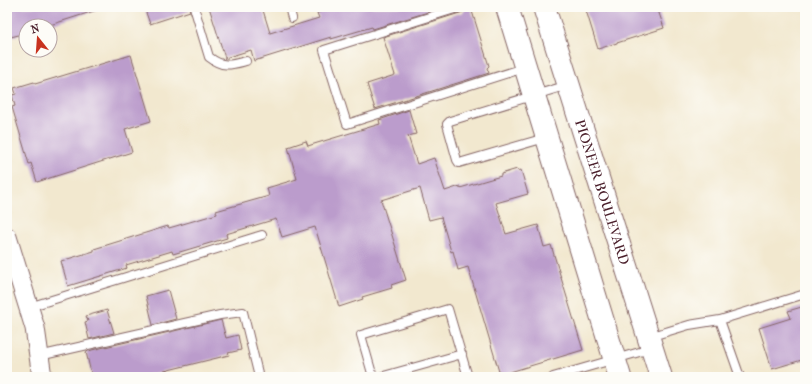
<svg xmlns="http://www.w3.org/2000/svg" width="812" height="384" font-family="'IM FELL French Canon',serif">
  <style>
    .building { fill: #bb9ccc }
    .lines { fill: none; stroke-linecap: round; stroke-linejoin: round }
    .service-casing { stroke: #856564; stroke-width: 10 }
    .tertiary-casing { stroke: #856564; stroke-width: 21 }
    .primary-casing { stroke: #856564; stroke-width: 24 }
    .service { stroke: #fff; stroke-width: 8 }
    .tertiary { stroke: #fff; stroke-width: 19 }
    .primary { stroke: #fff; stroke-width: 22 }
    .labels { text-anchor: middle; dominant-baseline: central; stroke-width: 3; stroke-linejoin: round; paint-order: stroke }
    .street-label { font-size: 14px; fill: #4a1f2b; stroke: #fdfcf7 }
  </style>
  <rect width="100%" height="100%" fill="#fdfcf7"/>
  <filter id="ink" filterUnits="userSpaceOnUse"><feTurbulence type="fractalNoise" baseFrequency=".025" numOctaves="2"/><feDisplacementMap in="SourceGraphic" scale="8" xChannelSelector="R" yChannelSelector="G"/><feConvolveMatrix kernelMatrix="1 2 1 2 8 2 1 2 1" color-interpolation-filters="sRGB"/></filter>
  <filter id="wash" filterUnits="userSpaceOnUse"><feTurbulence type="fractalNoise" baseFrequency=".012" numOctaves="4" result="noise"/><feDisplacementMap in="SourceGraphic" scale="16" xChannelSelector="R" yChannelSelector="G"/><feGaussianBlur stdDeviation="0.9" result="paint"/><feColorMatrix in="noise" values="0 0 0 0 0 0 0 0 0 0 0 0 0 0 0 0 0 1.4 0 .05"/><feComposite in="paint" operator="in"/></filter>
  <g filter="url(#wash)">
    <rect width="100%" height="100%" fill="#f2e8cf"/>
    <g id="blocks">
      <path class="building" d="M7,7h89l1,3 -50,16h-21v7l-15,4 -1,-2 -3,1z
        M144,7h45l1,4 -40,13z
        M209,7h53l8,26 49,-15 -2,-5 5,-2 -1,-4h106l1,5 -55,17 -1,-2 -41,12v-2l-77,24 -3,-11 -26,8z
        M585,7h72l7,21 -66,21z
        M471,8l18,58 -2,2 2,5 -114,36 -8,-25 28,-9 -12,-38 80,-25 3,-3z
        M131,55l20,66 -26,8 7,23 -95,30 -6,-19 -2,1 -17,-57 3,-1 -3,-11 4,-1 -2,-6 20,-6 1,2z
        M409,110l7,24 -8,2 9,28 17,-6 11,33 15,-5v2l41,-12v-2l16,-5 1,2 3,-1 7,24 -32,9 10,31 32,-9 6,22 7,-2 32,105 -83,25 -32,-108 -10,3 -5,-19 -2,1 -1,-4 -9,-31 -12,3 -9,-32 -39,12 25,80 -15,5 1,3 -30,9 1,2 -24,8 -24,-80 -33,10 -6,-18 -50,15 1,4 -54,16 -1,-3 -46,14 1,3 -59,18 -7,-25 33,-10v-2l74,-23 1,2 48,-14 -1,-3 53,-15 -2,-8 30,-9 -9,-32 18,-6 2,5 6,-2 66,-20 -1,-4z
        M168,290l8,29 -23,6 -7,-29z
        M805,306v53l-33,10 -13,-41 32,-10 -3,-7z
        M107,310l7,23 -25,6 -4,-17 3,-1 -2,-5z
        M221,320l5,18 12,-3 3,15 -13,3 1,2 -89,22h-48l-6,-25 6,-2z"/>
    </g>
  </g>
  <g filter="url(#ink)">
    <use href="#blocks" fill-opacity="0" stroke="#856564" stroke-width="1"/>
    <g class="lines">
      <g class="service-casing">
        <path id="service" d="M194,7l15,50c14,11 22,8 37,4
          M289,7l3,11
          M461,7l-137,43 23,74 177,-56
          M545,138l-86,25 -2,-3 -10,-36 3,-3 118,-36
          M29,307l233,-72
          M720,320l85,-26
          M649,337l40,-12 31,-5 20,57
          M39,356l181,-41 23,-3 16,65
          M373,377l-12,-42 87,-26 20,68
          M380,377l82,-23
          M553,377l97,-28"/>
      </g>
      <g class="tertiary-casing">
        <path id="tertiary" d="M7,237l28,91 7,49"/>
      </g>
      <g class="primary-casing">
        <g id="primary">
          <path d="M507,7l113,370"/>
          <path id="s1" d="M544,7l117,370"/>
        </g>
      </g>
      <use href="#service" class="service"/>
      <use href="#tertiary" class="tertiary"/>
      <use href="#primary" class="primary"/>
    </g>
  </g>
  <g class="labels">
    <g class="street-label">
      <text stroke="none"><textPath href="#s1" startOffset="194">PIONEER BOULEVARD</textPath></text>
    </g>
  </g>
  <rect width="812" height="384" fill="none" stroke="#fdfcf7" stroke-width="24"/>
  <g transform="translate(38 38) rotate(343)"><circle r="19" fill="#fdfcf7" stroke="#b5a4a5"/>
  <path d="M0-3L7 15L0 10L-7 15Z" fill="#c8321e"/>
  <text y="-6" font-size="11" font-weight="bold" text-anchor="middle" fill="#4a1f2b">N</text>
  </g>
</svg>
